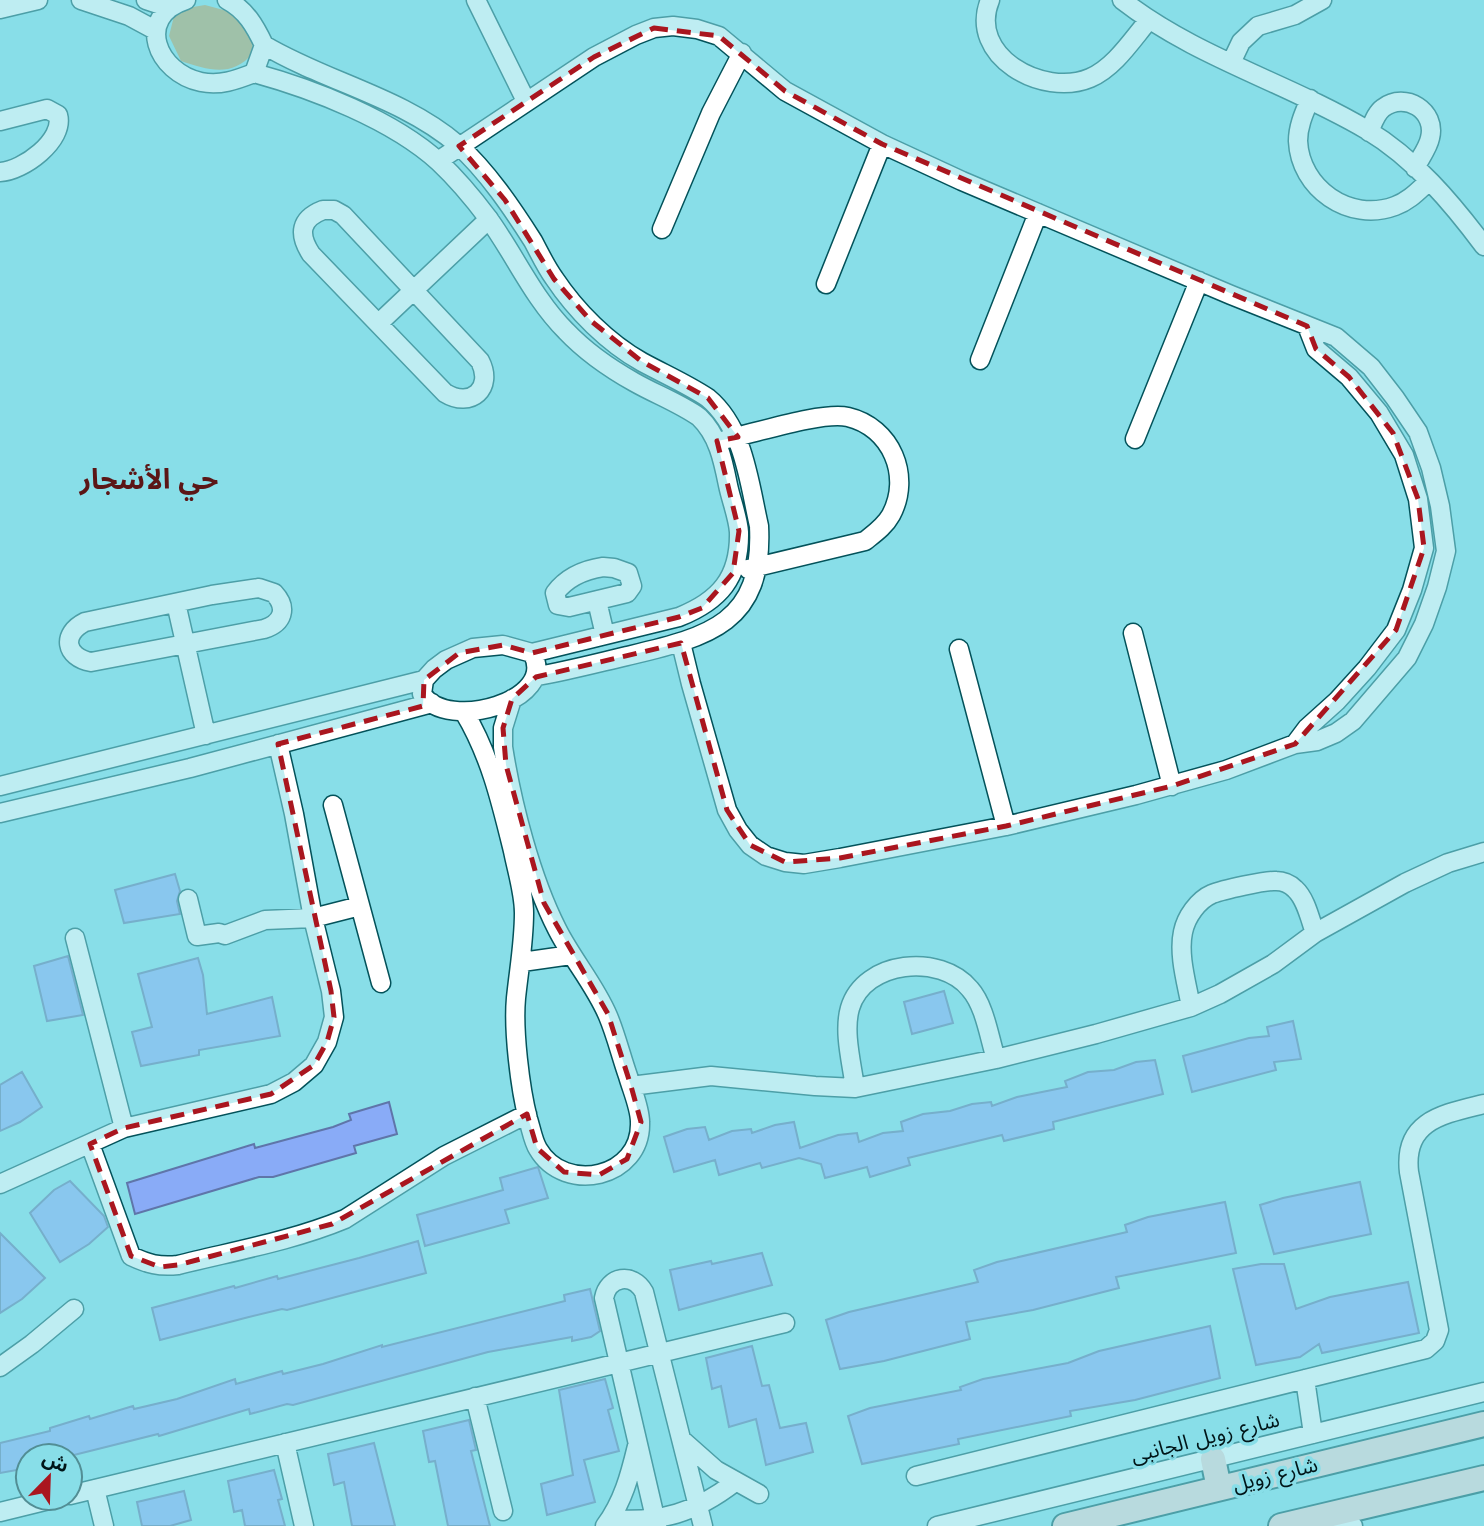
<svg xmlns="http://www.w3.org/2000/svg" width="1484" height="1526" font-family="'Work Sans','Noto Sans Arabic',sans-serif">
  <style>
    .green { fill: #bb9d5e }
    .building { fill: #89abf7; stroke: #5f75a9; stroke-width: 2 }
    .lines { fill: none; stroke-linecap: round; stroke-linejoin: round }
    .minor-casing { stroke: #03525a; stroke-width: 21 }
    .secondary-casing { stroke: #03525a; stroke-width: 28 }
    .minor { stroke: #fff; stroke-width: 18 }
    .secondary { stroke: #f1d5d3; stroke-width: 24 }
    .marked { fill: none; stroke: #aa161f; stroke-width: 5; stroke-dasharray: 14 9; stroke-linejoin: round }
    .labels { text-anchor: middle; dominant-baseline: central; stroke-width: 7; stroke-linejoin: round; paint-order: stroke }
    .street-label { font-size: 21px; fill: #001518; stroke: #88dee8 }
    .district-label { font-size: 28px; font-weight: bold; fill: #5b1616; stroke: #88dee8 }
  </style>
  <rect width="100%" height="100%" fill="#88dee8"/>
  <path class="green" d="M205,5l26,7 11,10 10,14 1,17c-21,25 -45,17 -72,8l-12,-25 5,-20 13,-8z"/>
  <path class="building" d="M175,874l5,17 -3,10 3,13 -56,9 -9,-33z
    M68,956l15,59 -36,6 -13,-55z
    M198,958l5,17 4,39 65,-17 8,39 -81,14v5l-58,11 -9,-34 20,-5 -14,-53z
    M944,991l9,32 -41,11 -8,-32z
    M1293,1021l8,38 -27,3 2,8 -84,22 -9,-36 66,-18 20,-2 -2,-9z
    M1155,1060l8,34 -110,28 1,7 -50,12 -2,-6 -94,23 2,7 -40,12 -3,-10 -42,11 -4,-14 -22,-6 -37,10 -2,-5 -41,12 -4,-15 -41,12 -10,-35 23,-8 18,-2 4,13 23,-9 19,-2 1,4 23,-8 19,-3 6,26 38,-13 19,-2 2,9 24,-9 20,-2 -2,-9 22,-8 27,-3 22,-7 19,-2 1,4 25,-9 50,-10 -2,-6 23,-9 26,-2 22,-8z
    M22,1072l20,35 -22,15 -20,9v-46z
    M389,1102l8,32 -43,12 2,7 -83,24h-14l-124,37 -8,-31 127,-39 1,4 78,-21 18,-7 -2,-6z
    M538,1167l10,31 -43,12 4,13 -84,23 -8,-31 86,-25 -3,-12z
    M70,1181l34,35 4,11 -19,17 -29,18 -30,-49 24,-23z
    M1360,1182l11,52 -97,20 -14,-49 23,-7z
    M1225,1202l11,51 -120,24 3,11 -86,22 -67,12 4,17 -86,22 -44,8 -14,-49 23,-8 129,-30 -4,-12 23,-8 130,-30 -2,-7 23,-8z
    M0,1233l45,45 -23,21 -22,14z
    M418,1241l8,32 -139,37 -5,-1 -37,9 -85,22 -8,-32 82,-22 1,2 42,-12 1,3 81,-21z
    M762,1253l10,32 -93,25 -9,-40 41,-9 1,3z
    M1261,1264h23l12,45 34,-12 78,-15 11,51 -97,20 -3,-9 -19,13 -44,8 -23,-96z
    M590,1289l10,42 -9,6 -19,4v-4l-84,15 -195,53 -6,-1 -37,10 -1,-5 -90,27 -1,-2 -88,22h-42v12l-28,5v-30l50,-12v-3l39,-12 1,3 43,-13 1,3 43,-10 58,-20 1,5 46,-13 1,3 40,-10 59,-19v2l183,-46 -1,-6z
    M1210,1326l10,52 -85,22 -65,11 1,5 -113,23 1,5 -97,20 -14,-48 22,-8 91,-18 -1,-3 23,-8 85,-16 31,-12z
    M752,1346l10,40 7,-1 11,43 26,-5 7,29 -47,13 -10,-46 -27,8 -8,-41 -9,3 -6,-31z
    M605,1379l8,29 -5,2 11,41 -35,9 11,42 -48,13 -6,-31 32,-9 -14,-85z
    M469,1420l7,30 -5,1 19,75h-42l-13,-65 -6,1 -6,-31z
    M374,1443l21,83h-43l-8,-44 -10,3 -6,-31z
    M274,1470l8,29 -4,1 7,26h-40l-3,-16 -8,2 -6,-31z
    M184,1491l7,29 -21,6h-28l-5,-24z"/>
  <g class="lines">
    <g class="minor-casing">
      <path id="minor" d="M81,0l48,16 26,14
        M146,0l24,8
        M186,0c-52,17 -29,73 15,82 19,4 35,-2 53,-9l10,-28c-9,-19 -18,-35 -37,-45
        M476,0l50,101
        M990,0c-23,56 53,98 100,78 24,-10 42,-38 58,-57
        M1122,0c73,57 166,83 245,130 47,28 85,73 117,116
        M0,9l38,-9
        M264,45c62,37 138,52 194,100 29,26 54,63 75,96 7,13 13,26 21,37 22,33 54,65 88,84 22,12 45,22 66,36 36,30 41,84 51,128 5,99 -52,111 -132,130 -30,7 -60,15 -90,20
        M1231,63l10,-21 17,-16 37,-11 27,-15
        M254,73c59,16 139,47 185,89 17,16 34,36 49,56 27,37 45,80 78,113 19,20 43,37 68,51 21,12 45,21 65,35 19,18 24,43 29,68 3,15 10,32 11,47 1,46 -20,69 -60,85l-147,36 -29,-8 -30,3 -27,12 -12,9 -10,11 -2,14c25,39 138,6 110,-41
        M1310,99c-6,14 -12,27 -12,42 2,47 51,82 97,65 14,-5 23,-15 34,-25
        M0,121l47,-12 11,6c7,25 -35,56 -58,57
        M1369,132c4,-9 7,-19 14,-24 22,-17 54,3 47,30 -2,10 -10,20 -15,30
        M438,161l156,-104 42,-22 18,-7 19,-2 24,3 22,7 66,55 97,53 80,37 269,114 105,42 35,30 24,31 23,34 13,36 9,38 6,45 -9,36 -13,37 -17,34 -54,63 -17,12 -19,8 -22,3 -69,26 -90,25 -130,31 -166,32 -36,6 -19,-2 -19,-6 -16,-11 -12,-15 -11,-20 -36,-126 -10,-41
        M323,210h11l9,5 137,146c14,27 -9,48 -35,32l-134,-139c-13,-20 -11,-35 12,-44z
        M662,229l49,-116 31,-60
        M826,284l56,-140
        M379,323l110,-104
        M980,360l58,-147
        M727,439c29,-6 96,-28 121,-22 43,10 64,59 43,98 -6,11 -16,18 -26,26l-117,28
        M1135,439l64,-158
        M603,567l11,1 14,5 4,13 -5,7 -58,14 -11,-2 -3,-12c12,-16 28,-23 48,-26z
        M259,588l15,5c14,15 9,30 -10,36l-173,33c-26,-5 -30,-28 -6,-40l127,-27z
        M597,601l8,34
        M176,603l30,132
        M1133,633l39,153
        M959,649l47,177
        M464,712c26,43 37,90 49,139 4,20 11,42 11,62 0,29 -5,56 -8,85 -3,32 4,90 12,121 3,9 5,22 10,30 27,46 104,29 102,-27 0,-14 -8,-32 -12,-46 -7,-20 -12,-41 -20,-60 -13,-31 -36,-57 -51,-87 -26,-51 -45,-125 -54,-182v-19l9,-29
        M1295,744l12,-16 30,-27 30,-33 29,-38 16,-40 12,-42 -6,-49 -14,-44 -25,-42 -30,-36 -33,-28 -9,-23
        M0,786l424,-106
        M333,805l48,178
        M0,813l190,-45 242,-65
        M188,899l9,37 22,-3 6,2 40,-15 48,-2 47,-12
        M75,938l49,190
        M522,962l49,-7
        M1191,1007c-4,-23 -13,-52 -8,-75 3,-15 15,-32 29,-38 10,-4 54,-14 64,-13 7,0 14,3 19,8 11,10 15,30 20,44
        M631,1086l80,-10 104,10 40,2 141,-29 100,-25 95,-27 29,-13 53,-30 42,-31 90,-50 43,-20 36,-11
        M855,1088c-3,-24 -12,-56 -5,-80 14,-48 91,-55 120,-19 15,17 19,48 26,70
        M90,1144l41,112c17,8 28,11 47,9 56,-14 114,-24 167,-46l99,-63 83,-42
        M0,1184l124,-56 147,-34 23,-12 20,-17 13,-23 7,-25 -3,-26 -18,-73 -19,-104 -16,-70
        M0,1367l32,-23 42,-35
        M1305,1379l8,55
        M475,1397l28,114
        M681,1439l35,31 43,24
        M285,1443l19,83
        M916,1476l510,-127 9,-8 4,-11 -30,-158c-6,-52 35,-58 75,-68
        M95,1489l9,37
        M70,1495l715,-172
        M0,1512l57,-14
        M610,1519c51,4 85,-6 125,-37
        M1321,1520l32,6
        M605,1526c18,-24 25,-51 32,-80
        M657,1526l-53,-228c4,-22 29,-26 40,-6l59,234
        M937,1526l547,-134"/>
    </g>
    <g class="secondary-casing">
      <path id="secondary" d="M1213,1459l6,29
        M1065,1526l419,-102
        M1281,1526l203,-48"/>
    </g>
    <use href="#minor" class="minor"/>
    <use href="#secondary" class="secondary"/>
  </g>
  <path d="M0 0H1484V1526H0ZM654,28l65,8 66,55 97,53 425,182 9,23 33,28 44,56 25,66 6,49 -28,82 -101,114 -123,42 -166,40 -166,32 -55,4 -35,-17 -23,-35 -46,-167 -145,34 -24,22 -9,29 3,37 38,138 64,111 23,72 10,36 -14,37 -28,16 -35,-3 -27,-24 -10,-34 -195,110 -154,41 -18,2 -29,-11 -41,-112 34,-16 147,-34 43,-29 13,-23 7,-25 -3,-26 -53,-247 145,-38 1,-26 35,-27 44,-8 29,8 147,-36 23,-9 31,-35 6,-42 -22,-90 21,-4 -30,-39 -67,-37 -50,-40 -37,-42 -49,-79 -46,-54 135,-89z" fill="#88dee8" fill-opacity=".55" fill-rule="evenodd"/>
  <path class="marked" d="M654,28l65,8 66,55 97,53 425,182 9,23 33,28 44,56 25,66 6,49 -28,82 -101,114 -123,42 -166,40 -166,32 -55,4 -35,-17 -23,-35 -46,-167 -145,34 -24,22 -9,29 3,37 38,138 64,111 23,72 10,36 -14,37 -28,16 -35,-3 -27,-24 -10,-34 -195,110 -154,41 -18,2 -29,-11 -41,-112 34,-16 147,-34 43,-29 13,-23 7,-25 -3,-26 -53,-247 145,-38 1,-26 35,-27 44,-8 29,8 147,-36 23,-9 31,-35 6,-42 -22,-90 21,-4 -30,-39 -67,-37 -50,-40 -37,-42 -49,-79 -46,-54 135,-89z"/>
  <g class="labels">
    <g class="street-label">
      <text transform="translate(1205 1437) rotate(-14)">شارع زويل الجانبى</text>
      <text transform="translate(1275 1474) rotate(-14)">شارع زويل</text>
    </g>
    <g class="district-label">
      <text x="149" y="479">حي الأشجار</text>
    </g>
  </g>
  <g transform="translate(49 1477) rotate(23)"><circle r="33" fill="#88dee8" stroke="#528e95" stroke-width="2"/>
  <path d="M0-5L12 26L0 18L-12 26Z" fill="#aa161f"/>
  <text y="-10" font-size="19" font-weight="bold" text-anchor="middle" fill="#001518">ش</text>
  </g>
</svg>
